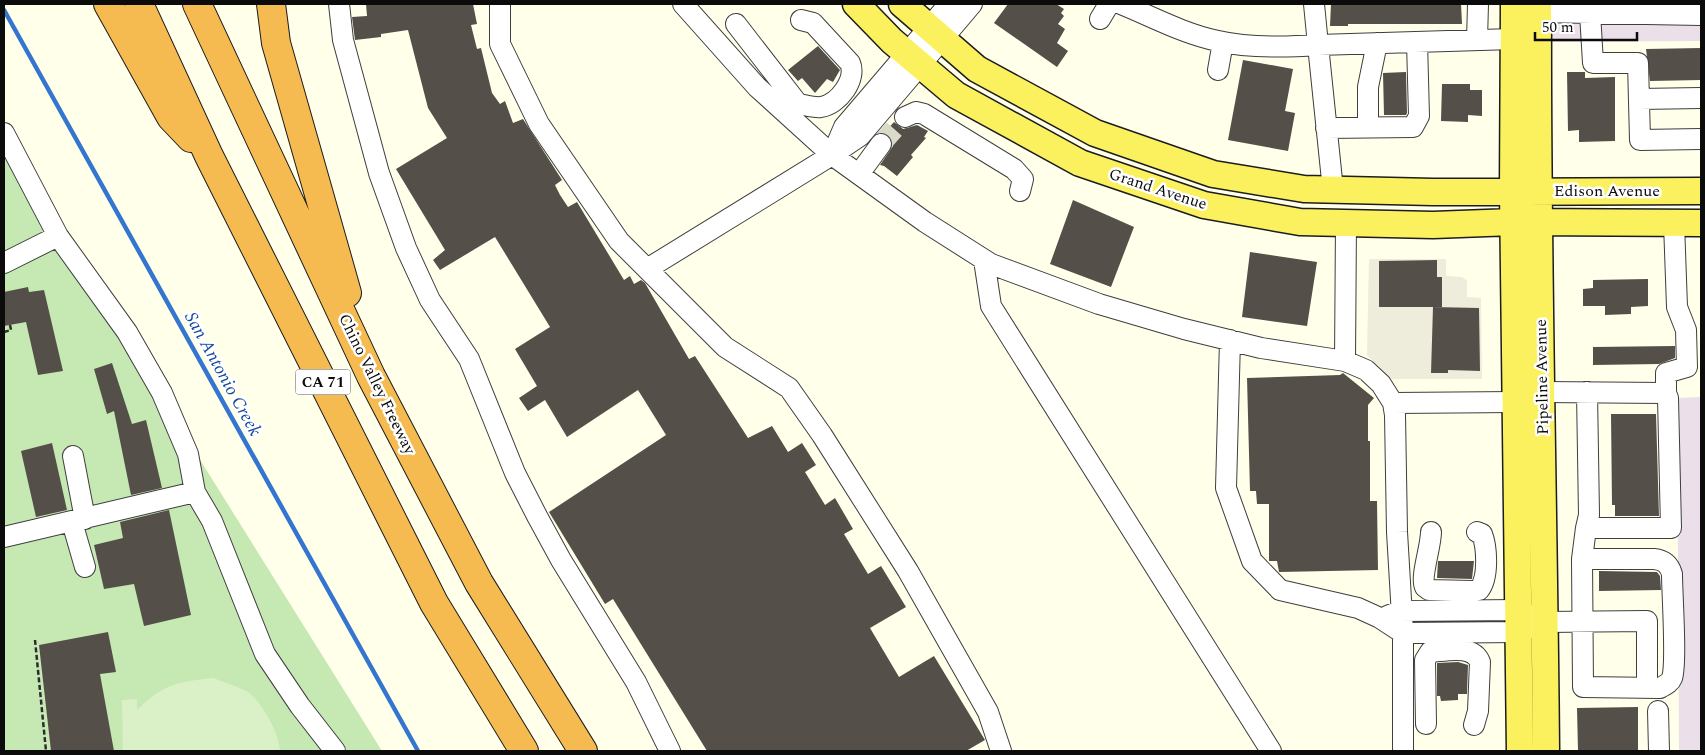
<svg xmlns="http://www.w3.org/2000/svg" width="1705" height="755" font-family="Spectral,serif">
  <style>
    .industrial { fill: #ebdfea }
    .green { fill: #c6e9b4 }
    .pitch { fill: #daf0c6 }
    .plaza { fill: #eeecda; fill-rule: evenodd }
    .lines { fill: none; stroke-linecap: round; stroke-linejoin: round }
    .stream { stroke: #3475cf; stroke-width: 4.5 }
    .building { fill: #544f48 }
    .minor-tunnel { stroke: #dadac9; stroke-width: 20; stroke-dasharray: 20 10; stroke-linecap: butt }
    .minor-casing { stroke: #3e3e3e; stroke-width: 22 }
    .major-casing { stroke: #1c1c1c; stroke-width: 29 }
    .highway-casing { stroke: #1c1c1c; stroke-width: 30 }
    .path { stroke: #2d2d2d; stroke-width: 2.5; stroke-dasharray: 5 2.5; stroke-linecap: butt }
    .minor { stroke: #fff; stroke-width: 20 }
    .major { stroke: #fbf15e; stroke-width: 26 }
    .highway { stroke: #f6bb50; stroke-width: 28 }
    .labels { text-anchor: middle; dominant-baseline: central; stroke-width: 5; stroke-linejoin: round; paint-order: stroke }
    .shield { fill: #fff; stroke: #545454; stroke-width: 1 }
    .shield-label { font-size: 15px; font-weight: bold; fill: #0b0b0b }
    .street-label { font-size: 16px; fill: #0b0b0b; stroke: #fff }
    .water-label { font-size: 18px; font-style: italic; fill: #14489e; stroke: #fff }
  </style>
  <rect width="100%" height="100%" fill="#ffffea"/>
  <path class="industrial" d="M1549,4h152v37l-151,1z
    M1701,235v516h-22l-2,-353 23,-1z"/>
  <path class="green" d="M4,146l378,605h-378z"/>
  <path class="pitch" d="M213,678c11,4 23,8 33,13 15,8 34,44 34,60h-157l-1,-51 15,-1v11c27,-26 39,-28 76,-32z"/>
  <path class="plaza" d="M1369,259h77v17l16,1 5,4v16l14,1 1,81h-92l-10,-10 -13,-14zM1437,260v17h5l-18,30h-44l-1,-46zM1432,356l48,15 -32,-1 -1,3h-16z"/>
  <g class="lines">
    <path class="stream" d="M4,10l414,741"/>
  </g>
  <path class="building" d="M366,4h107l4,20 -6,1 6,24 4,-1 11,45 8,11 5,-3 8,22 10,-4 39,61 -7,5 5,10 8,12 9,-5 47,78 6,-4 4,8 7,-4 4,3 44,76 6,-3 53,82 24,-12 16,26 14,-9 14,22 -11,7 20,33 10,-7 18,31 -9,5 24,40 13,-8 25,41 -36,21 29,49 35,-21 51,84 -19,11h-259l-94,-152 -8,5 -56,-92 117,-77 -28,-45 -71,47 -22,-37 -17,11 -9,-13 18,-12 -22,-37 35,-22 -55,-90 -55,33 -7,-10 12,-10 -49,-81 51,-31 -19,-30 -20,-78 -27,4v3l-26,3 -3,-23 15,-1z
    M1008,4h48l8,5 -3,4 3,3 -6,8 7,5 -8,14 11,8 -11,16 -63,-44z
    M1331,4h130l1,20h-114v2h-18z
    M818,46l22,24 -7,12 -6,-3 -12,14 -13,-15 -4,3 -10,-11z
    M1701,48v32l-51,1 -4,-32z
    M1243,60l50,9 -8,42 10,2 -7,38 -60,-11z
    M1406,72l1,41 -1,2h-22l-1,-42z
    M1567,72h18v6l30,-1v64l-36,1v-12l-11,1z
    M1442,84h28v6h12v26l-14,-1v7l-27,-1z
    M894,122l9,7 14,-4 11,6 -4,6 2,1 -15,17 2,2 -16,19 -13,-10 -4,-1 13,-19 -1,-7 -8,-6z
    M1073,200l61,27 -23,60 -61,-23z
    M1250,252l67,10 -10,64 -65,-9z
    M1437,260v17h5v30h-63v-46z
    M1648,279v27l-17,1v7l-26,1v-9h-22v-17l10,-1v-8z
    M28,287l1,5 15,-2 19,81 -25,4 -12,-53 -22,4v-34z
    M1433,307l46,1 1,63 -32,-1v3h-17z
    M1675,346v12l-16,6 -66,1v-18z
    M112,363l20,61 14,-4 16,68 -31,7 -17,-84 -7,3 -13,-45z
    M1343,373l31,25 -6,7v36h2v60h7l1,69 -99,2 -2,-11h-8v-57h-12l-1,-13h-6l-3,-113 93,-3z
    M1611,414h45l3,102h-44v-11h-3z
    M52,443l15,67 -31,7 -15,-66z
    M169,510l22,105 -47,11 -10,-42 -30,5 -10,-44 29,-7 -3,-16z
    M1438,561h36l-2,18 -35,-1z
    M1599,571l58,1 3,4 1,14 -62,1z
    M108,632l8,40 -16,2 14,77h-63l-12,-106z
    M1458,662l10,3 -1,29h-9v6l-17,1 -1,-5h-3v-33z
    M1638,707v44h-60l-1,-43z"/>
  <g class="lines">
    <path class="minor-tunnel" d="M881,144l24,-27"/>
    <g class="minor-casing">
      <path id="minor" d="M339,4l4,36 36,133 27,75 24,52 39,59 46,114 22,43 24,44 75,122 34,69
        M500,4v40l39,80 80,117 106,106 64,41 33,47 86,136 80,141 13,39
        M683,4l74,83 75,68 93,67 66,42 108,40 85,25 77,19 84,13 21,9 15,14 12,19 2,12 2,117 6,101v118
        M1121,4c32,13 63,30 97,37 29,7 70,6 100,4l15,145
        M1314,4l4,41 195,-6
        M1538,12l163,3
        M1590,13l3,50h45l2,77 61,-1
        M1100,19l9,-15
        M736,24l62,80c7,1 16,4 23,3 18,-3 36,-28 29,-44l-37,-40 -12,-3
        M1477,40l1,-36
        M1218,70l5,-28
        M1639,99l62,-1
        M905,117l11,-5 8,2 90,55 9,10 -3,12
        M1368,127v-40l9,-44
        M1326,128l87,-1 6,-11 -2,-74
        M4,133l54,103 69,96 35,61 26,61 7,38 -191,45
        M832,155l12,-28 105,-123
        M859,174l22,-30
        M984,260l7,46 280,445
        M4,263l54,-27
        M647,269l185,-114 28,-19 112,-132
        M1230,340l-4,148 26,73 28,29 78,18 22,10 23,15 116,-1 26,-10 102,-1v65
        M1345,361l1,-138
        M1542,392l124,1 2,5 3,130h-85l-4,31
        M1666,393v-20l21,-6 -1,-37 -9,-23 -3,-84
        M1393,403l122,-1
        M73,456l12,63
        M195,492l17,29 53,133 35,52 35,45
        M72,522l13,45
        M1586,528l3,-13 -2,-123
        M1431,532c0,15 -11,45 -6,55l4,3 44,1 6,-1c10,-12 8,-43 3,-56l-5,-2
        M1582,559h72c10,1 15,5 18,15 0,20 5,89 0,104 -2,5 -7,7 -12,10l-77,-1z
        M1387,616l13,-5 118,-1 13,6
        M1658,711l1,40
        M1426,724l-1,-64 5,-8c16,-1 43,-8 50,10l-2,49 -4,14"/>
    </g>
    <g class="major-casing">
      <path id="major" d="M856,4l36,37 64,54 124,68 124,42 96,17 133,3 80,-3 188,1
        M902,4l75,65 118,64 118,41 91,15 129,3 268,-1
        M1514,4l-1,187 7,560
        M1538,4c-1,249 6,498 8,747"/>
    </g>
    <g class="highway-casing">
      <path id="highway" d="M108,4l63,113 20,21
        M139,4l70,152 225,447 90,148
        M197,4l174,372 108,207 104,168
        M271,4l5,39 71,250"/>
    </g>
    <path class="path" d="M4,332l7,-2 -1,-5
      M35,640l11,111"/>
    <use href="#minor" class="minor"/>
    <use href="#major" class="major"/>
    <use href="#highway" class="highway"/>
  </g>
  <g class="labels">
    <rect class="shield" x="295.5" y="369.5" width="55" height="25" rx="4"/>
    <g class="shield-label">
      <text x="323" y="382">CA 71</text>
    </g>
    <g class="street-label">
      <text transform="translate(1158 189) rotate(18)">Grand Avenue</text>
      <text x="1607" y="191">Edison Avenue</text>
      <text transform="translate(1542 377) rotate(-91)">Pipeline Avenue</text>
      <text transform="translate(377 384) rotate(64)">Chino Valley Freeway</text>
    </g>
    <g class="water-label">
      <text transform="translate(223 374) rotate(61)">San Antonio Creek</text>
    </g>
  </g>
  <rect width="1705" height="755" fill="none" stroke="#0b0b0b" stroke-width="10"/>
  <path d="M1535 32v8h102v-8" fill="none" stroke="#0b0b0b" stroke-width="2.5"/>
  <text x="1542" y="32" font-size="15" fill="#0b0b0b" stroke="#ffffff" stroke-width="4" paint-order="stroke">50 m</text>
</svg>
